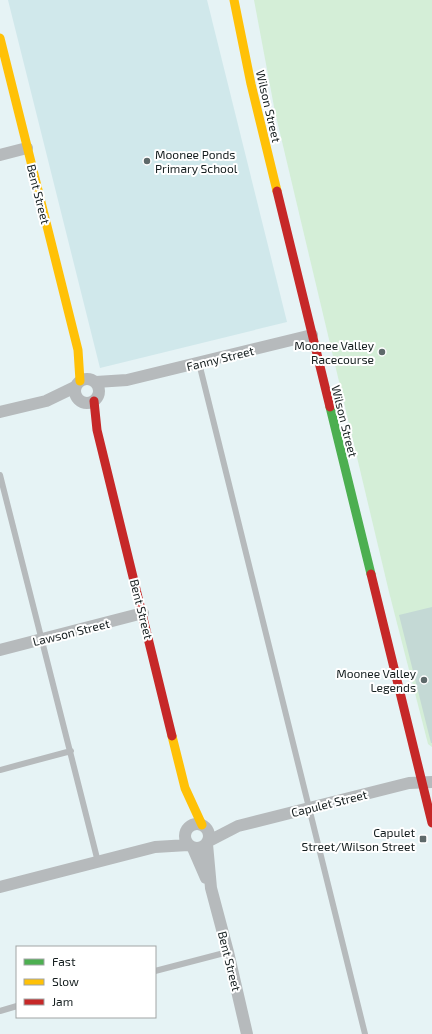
<svg xmlns="http://www.w3.org/2000/svg" width="432" height="1034" font-family="'Exo 2',sans-serif">
  <style>
    .built { fill: #d0e8eb }
    .green { fill: #d4eed7 }
    .building { fill: #c4d9d5 }
    .lines { fill: none; stroke-linecap: round; stroke-linejoin: round }
    .lane { stroke: #b6babc; stroke-width: 6 }
    .street { stroke: #b6babc; stroke-width: 12 }
    .fast { stroke: #4caf50; stroke-width: 9 }
    .slow { stroke: #ffc107; stroke-width: 9 }
    .jam { stroke: #c62828; stroke-width: 9 }
    .poi-dot { fill: #5e696a; stroke: #fff; stroke-width: 1.5 }
    .labels { text-anchor: middle; dominant-baseline: central; stroke-width: 4; stroke-linejoin: round; paint-order: stroke }
    .street-label { font-size: 12px; fill: #151e1f; stroke: #fff }
    .poi-label { font-size: 12px; fill: #151e1f; stroke: #fff; text-anchor: end }
  </style>
  <rect width="100%" height="100%" fill="#e6f3f5"/>
  <path class="built" d="M8,0h199l80,322 -187,46z"/>
  <path class="green" d="M254,0h178v747l-4,-3 -39,-152 -114,-480z"/>
  <path class="building" d="M432,607v136h-1l-32,-128z"/>
  <g class="lines">
    <path class="lane" d="M199,363l166,671
      M0,475l98,387
      M0,770l71,-19
      M155,971l73,-19
      M0,1011l17,-5"/>
    <path class="street" d="M0,155l27,-7
      M75 391a12 12 0 1 1 24 0a12 12 0 1 1-24 0Z
      M96,382l31,-2 185,-45
      M0,412l46,-11 29,-14
      M0,650l143,-37
      M185 836a12 12 0 1 1 24 0a12 12 0 1 1-24 0Z
      M209,841l29,-15 171,-43 23,-1
      M207,844l4,44 17,64 19,82
      M193,848l13,30
      M0,887l155,-40 33,-2"/>
    <path class="fast" d="M330,407l41,167"/>
    <path class="slow" d="M234,0l17,84 26,107
      M0,38l78,312 2,31
      M172,736l13,52 17,37"/>
    <path class="jam" d="M277,191l53,216
      M94,401l3,29 75,306
      M371,574l61,249"/>
  </g>
  <g class="poi-dot">
    <circle cx="147" cy="161" r="4"/>
    <circle cx="382" cy="352" r="4"/>
    <circle cx="424" cy="680" r="4"/>
    <rect x="419" y="835" width="8" height="8" rx="2"/>
  </g>
  <g class="labels">
    <g class="street-label">
      <text transform="translate(269 106) rotate(77)">Wilson Street</text>
      <text transform="translate(39 194) rotate(76)">Bent Street</text>
      <text transform="translate(220 358) rotate(-14)">Fanny Street</text>
      <text transform="translate(345 421) rotate(76)">Wilson Street</text>
      <text transform="translate(142 609) rotate(76)">Bent Street</text>
      <text transform="translate(71 632) rotate(-14)">Lawson Street</text>
      <text transform="translate(329 803) rotate(-14)">Capulet Street</text>
      <text transform="translate(230 961) rotate(76)">Bent Street</text>
    </g>
    <g class="poi-label">
      <text x="155" y="154" text-anchor="start">Moonee Ponds<tspan x="155" dy="14">Primary School</tspan></text>
      <text x="374" y="345">Moonee Valley<tspan x="374" dy="14">Racecourse</tspan></text>
      <text x="416" y="673">Moonee Valley<tspan x="416" dy="14">Legends</tspan></text>
      <text x="415" y="832">Capulet<tspan x="415" dy="14">Street/Wilson Street</tspan></text>
    </g>
  </g>
  <rect x="16" y="946" width="140" height="72" fill="#ffffff" stroke="#a1a5a5"/>
  <rect x="24" y="959" width="20" height="6" fill="#4caf50" stroke="#a1a5a5"/>
  <text x="52" y="966" font-size="12" fill="#151e1f">Fast</text>
  <rect x="24" y="979" width="20" height="6" fill="#ffc107" stroke="#a1a5a5"/>
  <text x="52" y="986" font-size="12" fill="#151e1f">Slow</text>
  <rect x="24" y="999" width="20" height="6" fill="#c62828" stroke="#a1a5a5"/>
  <text x="52" y="1006" font-size="12" fill="#151e1f">Jam</text>
</svg>
